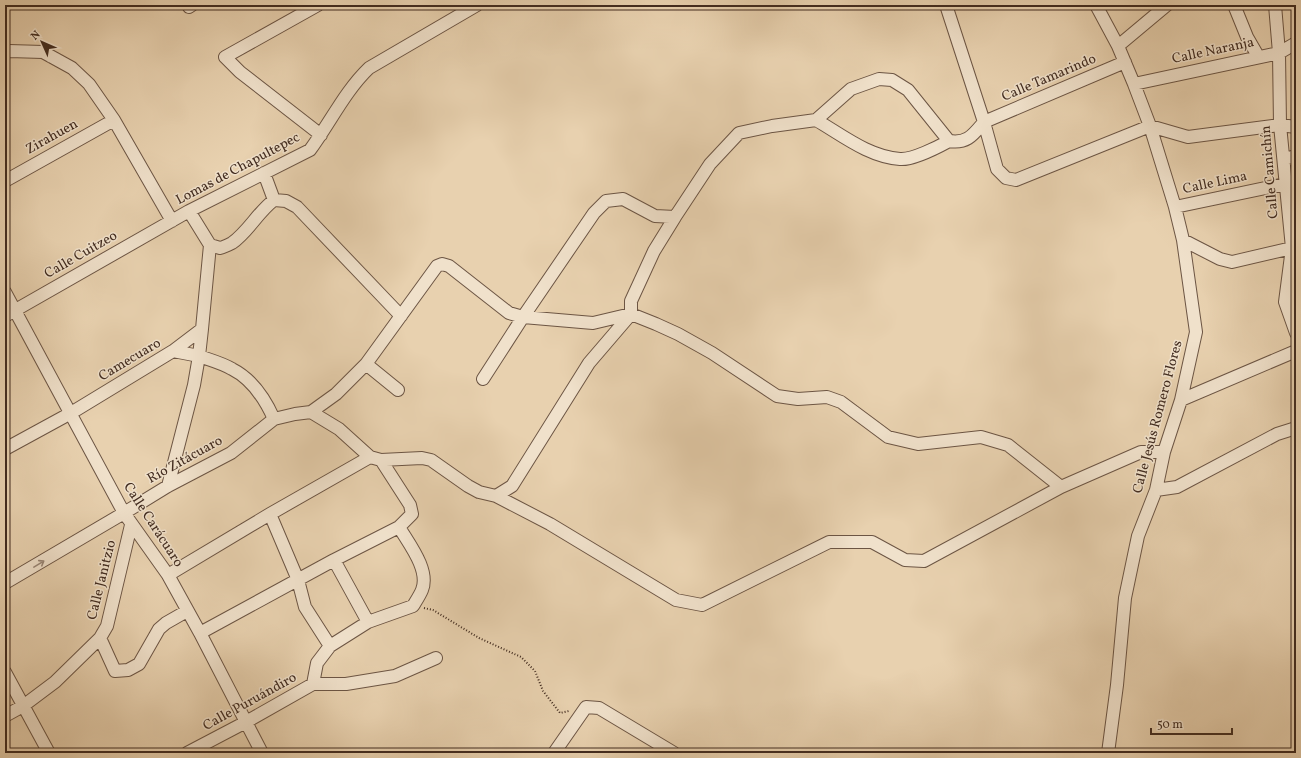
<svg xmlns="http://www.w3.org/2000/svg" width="1301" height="758" font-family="Vollkorn,serif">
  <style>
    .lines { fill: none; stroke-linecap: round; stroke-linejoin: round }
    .street-casing { stroke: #6c5544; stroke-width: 14 }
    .path { stroke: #422c20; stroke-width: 2; stroke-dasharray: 1 2; stroke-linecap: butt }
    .street { stroke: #f0e1cb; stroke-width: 12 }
    .oneway { stroke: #998676 }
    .labels { text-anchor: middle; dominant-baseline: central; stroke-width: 3; stroke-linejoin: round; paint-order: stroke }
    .street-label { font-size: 14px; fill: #422c20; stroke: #f0e1cb }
  </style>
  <rect width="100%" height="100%" fill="#e8d1af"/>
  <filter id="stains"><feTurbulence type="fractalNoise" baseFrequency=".005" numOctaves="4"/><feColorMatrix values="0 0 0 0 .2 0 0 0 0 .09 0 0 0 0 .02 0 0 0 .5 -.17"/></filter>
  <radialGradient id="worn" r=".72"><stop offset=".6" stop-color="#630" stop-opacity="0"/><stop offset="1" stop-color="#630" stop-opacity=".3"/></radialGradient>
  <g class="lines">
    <g class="street-casing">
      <path id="street" d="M318,5l-93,52 15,15 81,63
        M946,5l38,117 13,47 9,9 10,2 134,-54 38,11 92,-12 16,2
        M1096,5l22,41 16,38 16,42 25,81 8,33 13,92 -15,68 -17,52 -8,38 -18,46 -13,62 -8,87 -9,68
        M1234,5l13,32 11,19
        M1275,5l4,48 1,72 12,123 -7,54 11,31
        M189,7l3,-2
        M1118,46l49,-41
        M5,52l4,-1 34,1 29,16 17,16 25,36 58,101
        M1134,84l145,-31 17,-10
        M816,120c26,15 53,37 84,39 12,1 38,-12 49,-18
        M1284,159l12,-3
        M264,173l10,27
        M5,181l109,-61
        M1175,207l110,-23
        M189,211l21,34 10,3c4,-1 8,-3 12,-5 16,-11 26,-31 42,-43l12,1 11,6 104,109
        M1183,240l37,19 12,3 64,-15
        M5,292l119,221 44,62 32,58 62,120
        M5,316l184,-105 121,-61c20,-27 35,-59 59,-82l108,-63
        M202,329l-3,27c11,4 23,7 33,13 20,10 33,30 42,50
        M366,364l32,26
        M483,379l40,-62 71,-104 12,-12 17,-2 32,17 20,1
        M1181,400l115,-49
        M311,412l25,-18 30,-30 71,-98 5,-2 7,2 60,47 14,4 70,6 38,-9 25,10 22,10 34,19 65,43 21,3 29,-2 14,5 47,35 30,7 63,-7 27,8 53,42
        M5,449l66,-36 102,-62 29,-22 8,-84
        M168,486l26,-101 5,-29 -26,-5
        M1156,490l21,-3 100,-53 19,-6
        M496,496l54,28 126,76 26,5 127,-63h43l33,18 19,1 137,-74 80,-35h23
        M270,514l28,66 7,27 25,39
        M334,560l34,62
        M168,575l102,-61 100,-57 11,3 41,-2 9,2 37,26 11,6 17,4 16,-10 77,-123 42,-49v-13l23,-50 21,-34 35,-53 29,-31 33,-7 44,-6 35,-31 28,-10 13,1 16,10 41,51c18,3 24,-6 35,-19l141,-60
        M5,583l119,-70 44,-27 63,-33 43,-34 21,-5 16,-2 28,17 31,28
        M200,633l134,-73 65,-33
        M100,638l15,33 13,-1 11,-6 20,-35 7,-6 21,-12
        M5,672l44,81
        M313,684h33l49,-8 41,-18
        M5,716l18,-10 32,-24 45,-44 7,-12 24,-101
        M187,753l59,-31 67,-38 4,-21 13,-17 38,-24 45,-16c3,-5 7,-11 9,-16 8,-20 -13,-46 -23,-63l13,-13 -2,-9 -29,-45
        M554,753l32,-46 13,1 75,45"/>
    </g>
    <path class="path" d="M424,608l9,2 46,28 42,19 14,14 8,20 17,22 9,-2"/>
    <use href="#street" class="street"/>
  </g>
  <defs><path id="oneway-shaft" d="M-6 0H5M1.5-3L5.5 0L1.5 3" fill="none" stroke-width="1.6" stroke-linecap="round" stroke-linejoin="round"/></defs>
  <use class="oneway" href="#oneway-shaft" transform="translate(39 564) rotate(-31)"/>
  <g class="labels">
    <g class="street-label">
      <text transform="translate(1213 51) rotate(-12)">Calle Naranja</text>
      <text transform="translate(1049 78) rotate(-23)">Calle Tamarindo</text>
      <text transform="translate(52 137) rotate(-29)">Zirahuen</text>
      <text transform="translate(238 169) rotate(-28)">Lomas de Chapultepec</text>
      <text transform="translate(1270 172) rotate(-95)">Calle Camichín</text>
      <text transform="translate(1215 183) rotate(-12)">Calle Lima</text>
      <text transform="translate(81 255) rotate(-30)">Calle Cuitzeo</text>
      <text transform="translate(130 360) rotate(-31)">Camecuaro</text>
      <text transform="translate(1158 417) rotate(-75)">Calle Jesús Romero Flores</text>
      <text transform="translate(185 460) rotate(-29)">Río Zitácuaro</text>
      <text transform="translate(153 525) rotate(57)">Calle Carácuaro</text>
      <text transform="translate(102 580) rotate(-76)">Calle Janitzio</text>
      <text transform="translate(250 702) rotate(-29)">Calle Puruándiro</text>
    </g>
  </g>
  <rect width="1301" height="758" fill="none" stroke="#e8d1af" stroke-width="20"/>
  <rect x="6" y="6" width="1289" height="746" fill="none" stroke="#422c20" stroke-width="2"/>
  <rect x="10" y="10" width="1281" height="738" fill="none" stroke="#422c20"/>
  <g transform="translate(42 42) rotate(315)" stroke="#f0e1cb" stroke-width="3" paint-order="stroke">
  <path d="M0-3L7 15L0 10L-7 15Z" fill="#422c20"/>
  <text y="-6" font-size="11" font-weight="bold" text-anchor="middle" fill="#422c20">N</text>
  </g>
  <path d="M1151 728v6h81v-6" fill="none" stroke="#422c20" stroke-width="2"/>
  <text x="1157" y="728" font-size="12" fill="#422c20" stroke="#f0e1cb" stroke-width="3" paint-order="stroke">50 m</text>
  <rect width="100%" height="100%" filter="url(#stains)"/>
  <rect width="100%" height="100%" fill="url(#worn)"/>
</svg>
